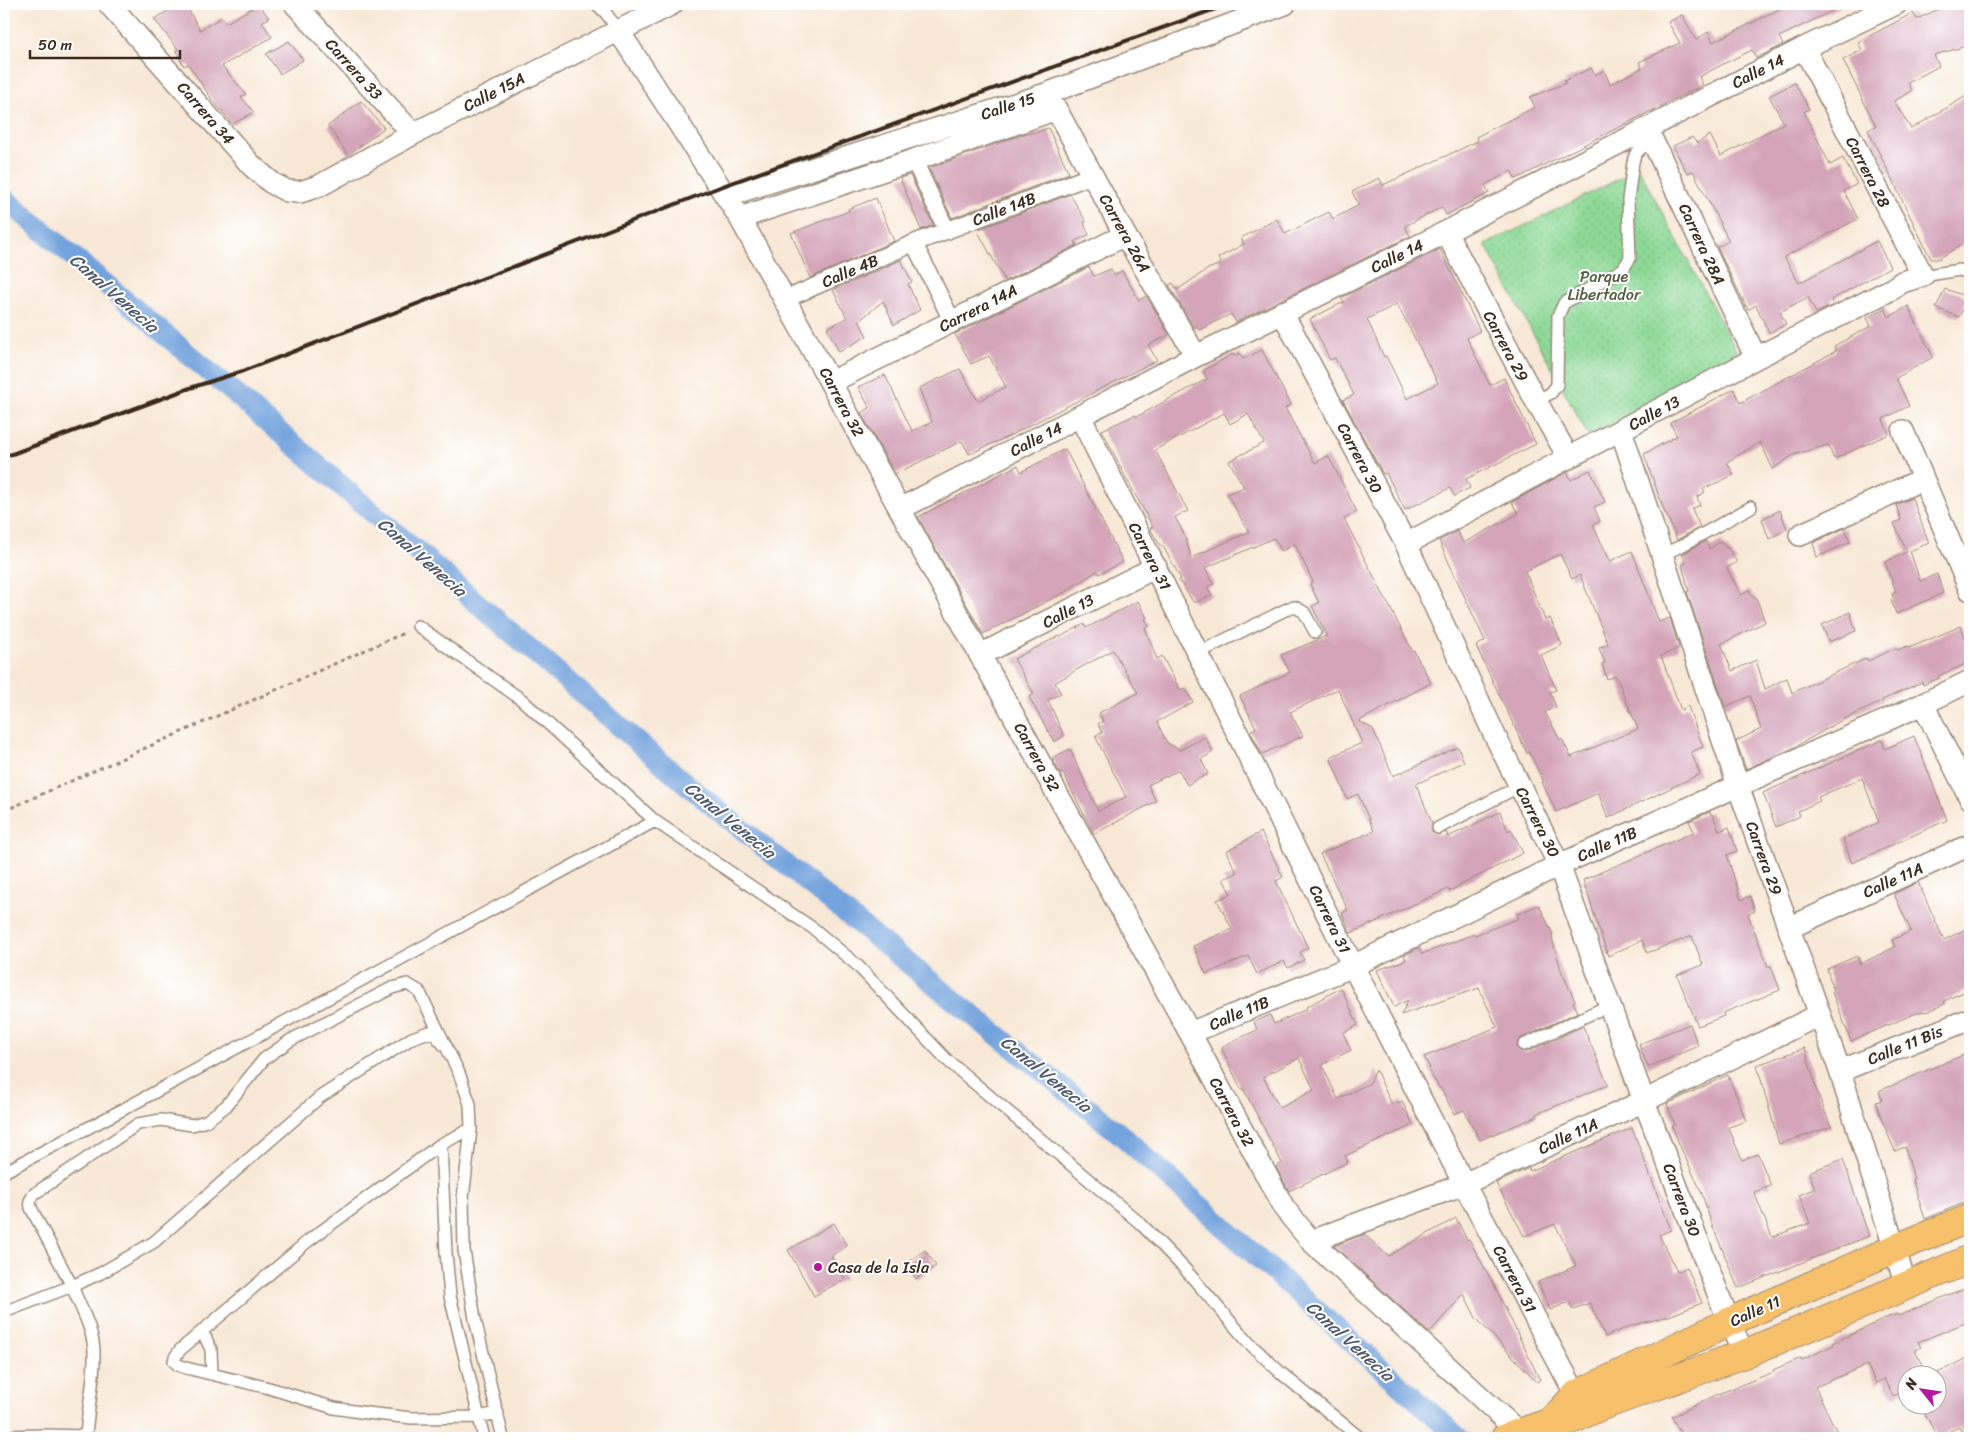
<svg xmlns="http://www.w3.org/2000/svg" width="1974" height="1442" font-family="Sriracha,sans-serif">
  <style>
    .park { fill: url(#park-dots); stroke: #64825a }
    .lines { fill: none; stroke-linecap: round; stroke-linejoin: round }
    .canal { stroke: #73a3dd; stroke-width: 21 }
    .building { fill: #d4a5b9; fill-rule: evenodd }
    .service-casing { stroke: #9a897a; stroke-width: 14 }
    .pedestrian-casing { stroke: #9a897a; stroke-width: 19 }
    .minor-casing { stroke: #9a897a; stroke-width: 24 }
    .primary-casing { stroke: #9a897a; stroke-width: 30 }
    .path { stroke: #9a897a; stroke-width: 3; stroke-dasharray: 4 4; stroke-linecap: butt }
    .service { stroke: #fff; stroke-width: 11 }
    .pedestrian { stroke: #fff; stroke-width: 16 }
    .minor { stroke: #fff; stroke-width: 21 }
    .primary { stroke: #f7c06b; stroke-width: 28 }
    .rail { stroke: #3b2a1e; stroke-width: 4 }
    .poi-dot { fill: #b5179e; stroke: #fff; stroke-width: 2 }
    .labels { text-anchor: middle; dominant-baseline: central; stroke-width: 4; stroke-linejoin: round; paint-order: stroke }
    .street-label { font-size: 16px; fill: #3b2a1e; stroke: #fff }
    .park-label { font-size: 16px; fill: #545f42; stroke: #fff }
    .poi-label { font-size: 16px; fill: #3b2a1e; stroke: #fff; text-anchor: start }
    .water-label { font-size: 18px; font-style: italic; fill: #515a6a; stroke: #fff }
  </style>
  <defs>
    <pattern id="park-dots" width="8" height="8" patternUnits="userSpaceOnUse" patternTransform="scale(1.25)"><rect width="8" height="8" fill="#8dd996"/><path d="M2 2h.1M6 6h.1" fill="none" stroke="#7bba81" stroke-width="1.8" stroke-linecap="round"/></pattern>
  </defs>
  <rect width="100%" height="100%" fill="#fff"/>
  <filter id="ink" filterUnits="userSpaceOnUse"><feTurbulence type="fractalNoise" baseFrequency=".02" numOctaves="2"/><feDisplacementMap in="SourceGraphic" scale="10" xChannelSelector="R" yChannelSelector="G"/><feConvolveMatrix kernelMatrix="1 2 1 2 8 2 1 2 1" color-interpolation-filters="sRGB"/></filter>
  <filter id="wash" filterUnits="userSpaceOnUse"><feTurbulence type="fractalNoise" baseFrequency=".0096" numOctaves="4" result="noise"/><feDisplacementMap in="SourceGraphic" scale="20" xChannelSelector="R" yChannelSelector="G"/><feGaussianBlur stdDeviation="1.12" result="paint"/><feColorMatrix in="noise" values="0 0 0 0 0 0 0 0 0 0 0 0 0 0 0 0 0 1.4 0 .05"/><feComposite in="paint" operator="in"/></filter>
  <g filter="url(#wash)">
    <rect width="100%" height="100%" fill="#f8e8d6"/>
    <path class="park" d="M1639,169l99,185 -149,83 -104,-192z"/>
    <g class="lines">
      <path class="canal" d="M4,198l236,200 452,391 428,345 339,304"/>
    </g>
    <g id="blocks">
      <path class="building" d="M180,4h5l15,26 22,-13 4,6 33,-19 10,14 -7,4 10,15 -50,29 24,28 -5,3 13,15 -21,12 -20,-23 -25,-37 -4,2 -8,-15 2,-2 -24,-30z
        M1790,4h56l-67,33 4,8 -27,13 -4,-8 -27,13 -26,14 4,8 -187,94 -5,-8 -26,14 4,8 -43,22 -4,-8 -37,19 5,10 -174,86 -5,-8 -32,16 -2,-4 -3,2 -25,-43 4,-2 4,7 31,-21 13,-5 -3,-6 26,-14 -3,-6 36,-19 8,15 44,-22 4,7 26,-14 -7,-13 27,-14 4,7 95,-44 -2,-4 59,-30 -5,-10 36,-14 -2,-2 27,-13 4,7 9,-5 6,14 32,-16 -3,-6 41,-19 -12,-21 14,-7 14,25 12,-8 5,10z
        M1958,4h12v41l-36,10 5,11 -31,17 4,8 -18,10 17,28 59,-35v146l-32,19h-7l-63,-129 8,-4 -33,-66 19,-10 -4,-8 55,-29 4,6 26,-12 1,2z
        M289,41l14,19 -23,14 -14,-20z
        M1795,83l14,26 -5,3 26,53 13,-7 14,26 -13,7 14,28 -74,38 15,26 78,-42 13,26 -59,33 2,5 -17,8 -8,-16 -28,15 6,12 -17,9 -13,-28 -8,5 -16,-32 -15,-31 12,-6 -36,-70 -6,2 -14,-27 19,-9 5,6 13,-8 11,21 27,-14 36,-19 -15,-27z
        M361,101l23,27 -36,27 -20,-29z
        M1048,128l21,45 -117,45 -23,-50 98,-35 1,1 6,-2 1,1z
        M910,175l23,50 -12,5 -21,-52z
        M1070,194l16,28 -2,1 5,12 -14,6 2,4 -72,36 -28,-51z
        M876,198l18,43 -84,37 -19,-45 58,-22 -1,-2z
        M1440,249l40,82 -13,7 9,19 14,28 14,-7 32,66 -70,35 4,9 -16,8 -4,-8 -45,22 -19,-37 -3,1 -40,-74 11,-5 -19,-37 -5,2 -20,-41 34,-17 -3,-4zM1397,304l41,79 -31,16 -21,-43 -2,1 -17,-38z
        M901,260l11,22 -4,2 12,26 -26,15 -11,-24 -24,20 8,15 -28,16 -12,-24 20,-10 -14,-28z
        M1089,267l5,9 17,-7 3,6 8,-4 17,29 8,-4 22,39 -21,10 9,15 -150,77 -38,17 -7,-13 -67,33 -34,-61 9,-5 -12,-21 27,-12 27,56 20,-9 -13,-34 41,-19 18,32 28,-14 -17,-31 -18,8 -16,-30z
        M1945,289l23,8 -9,20 -23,-9z
        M1908,306l25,51 -37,21 13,28 -26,13 6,15 -55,25 -6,-14 -35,10 -20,14 -13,-27 -33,20 7,13 -31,14 2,3 -8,5 3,8 -8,4 8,18 -23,13 -11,-27h-1l-21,-59 33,-18 -7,-13 64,-34 6,14 96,-52 -2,-5 37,-20 -4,-8 18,-10 4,9z
        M1262,350l29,55 -6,3 30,55 13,-7 5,9 24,47 -13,7 69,133 1,-1 17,32 -72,38 14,8 20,47 65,-29 6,15 -48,22 16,39v9l6,3 8,-3 2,5 52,-25 8,19 3,-2 12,24 -74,38 -1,-2 -97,44 -9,-20 6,-3 -28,-56 54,-23 -16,-37 -11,5 -17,-42 32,-14 -24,-54 -48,23 13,24 -41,18 -12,-23 6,-3 -16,-32 50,-24 -9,-17 46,-19 -15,-30 7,-3 -9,-19 3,-2 -18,-38 -13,7 -8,-13 -69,30 9,16 -7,3 5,8 -18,8 -15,-23 2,-1 -18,-33 -2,1 -11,-19 3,-1 -27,-49 -24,-48 33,-15 1,2 71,-38 -4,-8 30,-17 1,2 6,-3 3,6zM1224,413l6,11 18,-10 16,29 -35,18 15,26 -17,7 22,38 -58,26 -6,-22 -10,-19 13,-6 -33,-61z
        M1065,449l58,113 -24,12 -2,-3 -32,21 -82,42 -65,-117 100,-52 3,7z
        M1590,470l15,32 -11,5 6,14 -7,4 17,36 22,-10 27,71 11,-4 9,30 -18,8 20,54 7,-4 15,41 -12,5 9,22 -92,44 -10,-25 -42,19 -14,-30h2l-15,-30 -2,1 -51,-107 9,-5 -46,-100 18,-10 6,12 55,-29 -6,-12 55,-30 4,8zM1560,554l12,25 8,-4 28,69 -9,4 6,15 -3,1 5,15 9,-3 22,53 -67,28 -9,-18 -2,1 -15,-28 11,-5 -6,-15 6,-2 -15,-35 21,-10 -12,-27 -5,2 -20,-49z
        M1912,498l17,45 -19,8 10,30 17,-7 6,19 -47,21 -5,-14 3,-1 -2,-5 4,-2 -11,-30 22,-10 -13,-29 7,-3 -5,-15z
        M1780,510l7,19 -18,10 -7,-20z
        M1845,528l5,14 -33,15 -4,-14z
        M1706,541l3,8 12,-8 5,7 1,-1 10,15 -10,6 14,27 8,-5 5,8 2,-1 9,25 -44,22 11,27 24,-11 9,29 22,-11 5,15 75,-35 1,3 28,-13 1,2 11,-4 1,2 52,-22 9,26v10l-32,14 1,2 -16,7 -1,-3 -40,18 1,1 -53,25v1l-39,22 -45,20 -10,-28 25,-12 -11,-33 -25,11 -38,-115 2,-1 -7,-26 4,-2 -4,-9z
        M1138,601l9,17 -2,1 4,7 -4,2 12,31 5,-3 18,34 5,-2 8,14 -36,20 10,21 13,7 25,-13 8,15 -12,7 7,15 -21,11 -8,-15 -31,15 8,16 -62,33 -31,-61 -3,1 -8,-16 18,-9 28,62 28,-14 -31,-61 7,-3 -4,-9 5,-3 -4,-8 39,-20 -25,-43 -35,19 -23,14 6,10 -13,7 16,36 -10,6 -25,-45 5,-3 -20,-35 45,-23 1,1 24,-13 2,4z
        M1850,612l6,19 -27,11 -7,-17z
        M1914,736l33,84 -95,43 -9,-24 36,-17 -17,-44 -44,19 2,4 -22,10 2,5 -24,11 -13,-34 119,-53 3,9z
        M1710,812l1,3h2l6,16 10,-4 8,24 -10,4 14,45 9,-4 5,15 -7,3 20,53 3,-1 9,24 -57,23 1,3 -26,10 -21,-51 26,-10 -11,-29 -45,17 -5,-13 -34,16 -25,-76 111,-48 -5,-11z
        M1261,832l22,45 -7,4 32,67 -8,4 4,8 -16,8 -4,-7 -27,13 -9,-18 -42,18 -13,-28 39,-17 -15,-29 14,-6 -8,-15 14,-6 -11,-22z
        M1918,882l26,58 26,-13v62l-26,12 1,3 -19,8 -1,-1 -11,3 -63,27 -19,-49h2l-7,-23 30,-13 3,8 35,-17 -3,-7 19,-9 -17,-37z
        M1539,905l14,30h-2l10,35 14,31 -2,1 5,10 -57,26 -3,3 -1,7 3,3 7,1 56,-26 25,59 -72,29 2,2 -58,24 -16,-30 -10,4 -13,-26h-2l-11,-19 2,-1 -6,-11 73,-30 -18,-39 -78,27 7,-15 -14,7 -17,-37 29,-10 -2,-5 15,-7 3,6 52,-20 1,1 44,-17 -2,-4z
        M1341,988l17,37 -15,8 8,17 -29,15 16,34 32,-16 6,-13 16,35 10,-4 11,24 -68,31 3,6 -59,29 -13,-24 6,-4 -39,-75 -2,1 -19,-40 1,-3 34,-16 -3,-8 16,-7 4,9 33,-15 -1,-2zM1299,1058l15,32 -34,18 -17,-31z
        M1690,1024l8,22 -50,21 -9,-23z
        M1805,1048l11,41 15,38 -52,17 -22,-79z
        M1970,1052v148l-45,19 -13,-40h2l-9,-32 -10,4 -14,-33 -5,-16 6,-2 -3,-9z
        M1728,1075l18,46 -17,6 1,4 12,29 16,-6 13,32 -17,6 18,45 38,-14 -11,-28 16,-6 -6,-17 34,-13 26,77 -131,52 -27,-66 -10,-31 -21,-45 -8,-20 3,-1 -8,-21z
        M1632,1128l39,102 -12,5 18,37 10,-5 15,36 -33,13 -39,10 -25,11 -15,-34 -17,6 -4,-7 -19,8 -12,-28 38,-16 -21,-42 -31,12 -28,-53 33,-15 1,3z
        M1456,1218l11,22 2,-1 28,52 43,89 -3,2 -61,-64 -12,-24 -35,39 -95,-87 30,-12 24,22z
        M834,1223l13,23 -16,10 14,23 -31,17 -26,-46z
        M925,1250l11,16 -20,13 -11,-15z
        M1970,1286v35l-52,21 3,5 -6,3 13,24h-22v16l-13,6 -9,-17 -8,4 -9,-18 -52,22 25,51h-157l-11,-21 46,-23 56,-22 -1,-2 28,-12 1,2 32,-15 -1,-2 56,-26 8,-3 1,2z
        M1970,1356v82h-5l-6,-11 -22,10 -17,-33h16v-30z"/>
    </g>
  </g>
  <g filter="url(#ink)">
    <use href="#blocks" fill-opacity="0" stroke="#9a897a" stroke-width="1"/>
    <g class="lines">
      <g class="service-casing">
        <path id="service" d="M596,4l9,8 13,18
          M1923,276l36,-6 11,3
          M1536,401l15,-8 6,-8 1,-69 6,-13 59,-34 7,-11 -2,-58 5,-38 2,-7 6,-7 13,-5
          M1662,555l21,-10 68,-38
          M418,626l104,74 133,121 159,108 43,36 90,95 194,164 43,44 65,75 32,30 79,65
          M1198,653l91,-45 6,-1 9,5 11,20
          M1438,828l82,-42
          M1524,1045l86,-40
          M445,1046l-9,-10 -7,-4 -17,6 -92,59 -166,145 -53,31 -29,13 -41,-78 -1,-7 4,-7 104,-70 23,-4 31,5 14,-4 20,-15 38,-47 27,-19 101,-52 15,-4 12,7 40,82 11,31 1,25 -8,69 1,52 11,69 28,119
          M471,1129l-30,15 -133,97 -128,109 -5,7 -1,4 4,4 8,3 83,20 65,20 33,5 45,5 67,-1 19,-4
          M441,1144l5,109 4,43 34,142
          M4,1172l118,-62 533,-289
          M4,1312l68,-26c8,21 22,44 22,67 1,29 -7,57 -8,85
          M202,1331l9,18 1,25
          M4,1436l37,-1 45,1"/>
      </g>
      <g class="pedestrian-casing">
        <path id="pedestrian" d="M914,160l33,71
          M914,243l38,78
          M786,299l128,-56 179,-68"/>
      </g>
      <g class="minor-casing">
        <path id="minor" d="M109,4l143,162 20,17 15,8 13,1 19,-6 94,-52 259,-130
          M295,4l118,130
          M618,30l122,188 240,437 210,378 94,175 27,33 214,197
          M1647,129l109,229
          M726,196l320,-102 239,-90
          M740,218l174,-58 142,-51 69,126 71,121
          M1446,232l90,169 33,57
          M1282,312l124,232 89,192 64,129 85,236 85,221 15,32
          M831,382l294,-147
          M1080,416l273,550 111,218 112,211 14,7
          M1621,430l117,356 102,285 66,215
          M1903,431l67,159
          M900,509l296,-153 250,-124 358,-184 92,-44
          M1800,535l123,-56
          M1406,544l350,-186 136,-69 10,-7 21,-6 -119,-228
          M980,655l176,-88
          M1923,704l47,94
          M1789,928l181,-83
          M1190,1033l163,-67 206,-101 364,-161 47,-23
          M1840,1071l130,-52
          M1311,1241l153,-57 180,-83 175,-86"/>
      </g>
      <g class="primary-casing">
        <path id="primary" d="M1551,1422l25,-27 153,-73 165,-73 76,-31
          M1505,1438l46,-16h16l32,-15 145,-53 226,-95"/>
      </g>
      <path class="path" d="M4,811l402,-179"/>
      <use href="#service" class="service"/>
      <use href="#pedestrian" class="pedestrian"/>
      <use href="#minor" class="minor"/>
      <use href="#primary" class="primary"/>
      <path class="rail" d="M4,457l186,-69 53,-17 477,-184 509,-183"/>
    </g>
  </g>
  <circle class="poi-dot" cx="818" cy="1267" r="5"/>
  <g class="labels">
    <g class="street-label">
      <text transform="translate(354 69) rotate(48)">Carrera 33</text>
      <text transform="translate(1758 71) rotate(-27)">Calle 14</text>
      <text transform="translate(494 92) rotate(-27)">Calle 15A</text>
      <text transform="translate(1008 106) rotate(-18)">Calle 15</text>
      <text transform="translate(206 113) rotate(49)">Carrera 34</text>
      <text transform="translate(1868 172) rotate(63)">Carrera 28</text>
      <text transform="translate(1004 209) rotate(-21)">Calle 14B</text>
      <text transform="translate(1125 233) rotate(61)">Carrera 26A</text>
      <text transform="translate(1702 244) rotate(65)">Carrera 28A</text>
      <text transform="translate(1397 256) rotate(-26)">Calle 14</text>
      <text transform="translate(850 271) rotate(-23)">Calle 4B</text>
      <text transform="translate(978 308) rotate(-27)">Carrera 14A</text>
      <text transform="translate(1506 346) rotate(62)">Carrera 29</text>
      <text transform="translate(842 402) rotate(62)">Carrera 32</text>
      <text transform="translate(1654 413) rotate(-28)">Calle 13</text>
      <text transform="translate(1036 439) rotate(-27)">Calle 14</text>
      <text transform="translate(1360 458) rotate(62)">Carrera 30</text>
      <text transform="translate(1150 556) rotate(63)">Carrera 31</text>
      <text transform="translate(1068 611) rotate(-27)">Calle 13</text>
      <text transform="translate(1037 757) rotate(61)">Carrera 32</text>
      <text transform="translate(1538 822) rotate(63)">Carrera 30</text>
      <text transform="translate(1607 844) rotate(-24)">Calle 11B</text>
      <text transform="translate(1764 858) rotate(70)">Carrera 29</text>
      <text transform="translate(1893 880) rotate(-24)">Calle 11A</text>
      <text transform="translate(1330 919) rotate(64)">Carrera 31</text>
      <text transform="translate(1239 1013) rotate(-23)">Calle 11B</text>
      <text transform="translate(1905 1045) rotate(-22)">Calle 11 Bis</text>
      <text transform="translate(1232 1112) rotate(62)">Carrera 32</text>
      <text transform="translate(1568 1136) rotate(-25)">Calle 11A</text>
      <text transform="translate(1682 1200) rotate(69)">Carrera 30</text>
      <text transform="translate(1515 1279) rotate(62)">Carrera 31</text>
      <text transform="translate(1755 1311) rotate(-24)">Calle 11</text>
    </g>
    <g class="park-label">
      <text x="1604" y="276">Parque<tspan x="1604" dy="18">Libertador</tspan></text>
    </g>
    <g class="poi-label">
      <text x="828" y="1267">Casa de la Isla</text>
    </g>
    <g class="water-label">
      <text transform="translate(114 293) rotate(41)">Canal Venecia</text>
      <text transform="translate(422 557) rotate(41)">Canal Venecia</text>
      <text transform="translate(730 820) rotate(39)">Canal Venecia</text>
      <text transform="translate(1046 1074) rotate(39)">Canal Venecia</text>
      <text transform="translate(1350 1341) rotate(42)">Canal Venecia</text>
    </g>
  </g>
  <rect width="1974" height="1442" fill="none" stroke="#fff" stroke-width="20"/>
  <g transform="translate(1922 1390) rotate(300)"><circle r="24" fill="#ffffff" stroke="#b1aaa5"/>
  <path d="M0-4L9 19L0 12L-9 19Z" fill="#b5179e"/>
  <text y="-8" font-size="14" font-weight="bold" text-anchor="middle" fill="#3b2a1e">N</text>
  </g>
  <path d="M30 50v8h150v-8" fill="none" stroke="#3b2a1e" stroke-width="2.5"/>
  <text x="38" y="50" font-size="15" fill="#3b2a1e" stroke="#ffffff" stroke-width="4" paint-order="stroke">50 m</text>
</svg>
